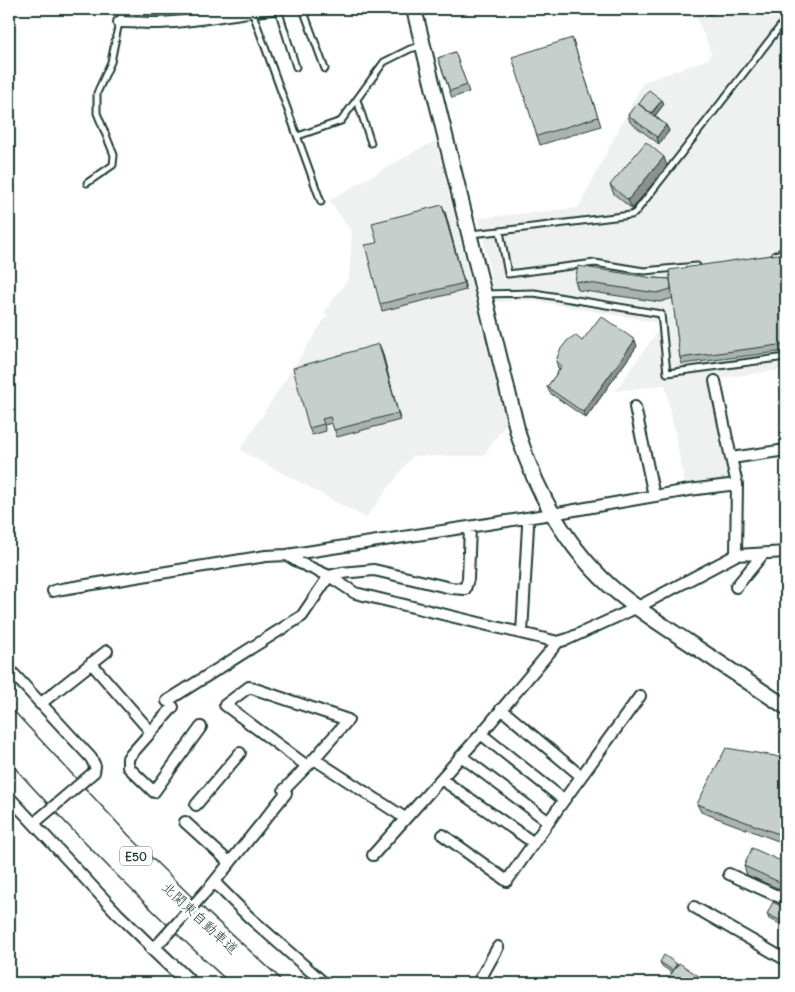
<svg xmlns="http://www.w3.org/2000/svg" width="795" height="992" font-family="Delius,'Klee One',sans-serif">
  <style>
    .built { fill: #eef1f0 }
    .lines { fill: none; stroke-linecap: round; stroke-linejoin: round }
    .lane-casing { stroke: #1f3d34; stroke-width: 9 }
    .street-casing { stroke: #1f3d34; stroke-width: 14 }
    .secondary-casing { stroke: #1f3d34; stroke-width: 18 }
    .highway-casing { stroke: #1f3d34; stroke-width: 22 }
    .lane { stroke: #fff; stroke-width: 5 }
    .street { stroke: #fff; stroke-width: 10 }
    .secondary { stroke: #fff; stroke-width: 14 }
    .highway { stroke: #fff; stroke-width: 19 }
    .street-bridge-casing { stroke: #1f3d34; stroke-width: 14; stroke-linecap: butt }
    .street-bridge { stroke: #fff; stroke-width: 10 }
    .wall { fill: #abb2af; stroke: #1f3d34 }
    .shaded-wall { fill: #8b918f; stroke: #1f3d34 }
    .building { fill: #c7cfcc; stroke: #1f3d34 }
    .labels { text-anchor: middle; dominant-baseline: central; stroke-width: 5; stroke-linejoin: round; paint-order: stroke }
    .shield { fill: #fff; stroke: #627771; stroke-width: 1 }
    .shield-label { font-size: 12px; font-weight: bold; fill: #1f3d34 }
    .street-label { font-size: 14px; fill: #1f3d34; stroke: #fff }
  </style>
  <rect width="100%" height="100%" fill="#fff"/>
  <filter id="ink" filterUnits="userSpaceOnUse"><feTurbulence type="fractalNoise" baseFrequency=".02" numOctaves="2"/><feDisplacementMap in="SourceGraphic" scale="10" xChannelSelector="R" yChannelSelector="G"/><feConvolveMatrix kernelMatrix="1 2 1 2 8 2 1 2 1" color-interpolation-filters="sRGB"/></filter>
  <g filter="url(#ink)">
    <path class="built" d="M693,9h93v360l-79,11 8,19 16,80 -45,8 -21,-102 -50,6 45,-63 -1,-5 -129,-23 -34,2 -17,-84 99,-10 65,-126 66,-23 2,-7z
      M436,141l70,283 -23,32h-71l-46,62 -121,-65 -4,-3v-2l87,-134h-5l26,-36 3,-46 -23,-32 92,-52z"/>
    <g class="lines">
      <g class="lane-casing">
        <path id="lane" d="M278,9l18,58
          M303,9l22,60
          M252,11l69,191
          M357,100l14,43
          M298,136l43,-15 43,-59 26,-13 11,-3
          M87,183l26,-18 1,-10 -17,-42v-20l14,-31 8,-40 5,-13
          M500,231l8,43 87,-11 49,8 53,-5
          M470,234l30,-3 131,-16 4,-2 151,-194
          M775,255l4,-1 7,-6
          M485,294l49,-1 127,21 6,59 119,-16"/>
      </g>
      <g class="street-casing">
        <path id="street" d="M119,22c13,0 26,1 39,1 39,-1 77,-11 115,-14
          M715,381l16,77 6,26
          M635,407l19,89
          M731,458l55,-8
          M287,555l13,8 29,13 26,17 203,49 10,-3 68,-31 100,-53 50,-3
          M736,587l27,-33
          M53,591l9,-2 204,-33 21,-1 265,-41 137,-24 48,-6 -1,71
          M522,633l6,-107 -1,-8
          M91,663l60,69
          M9,669l82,89 4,8 -1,6
          M167,701l135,-85 27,-40 12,-3 33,-3 77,18 14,1 3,-10 2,-52
          M40,704l67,-53
          M173,707l-45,51v9l26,25 47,-65
          M501,709l80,67
          M481,734l83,66
          M461,756l88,66
          M307,766l-82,-61 24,-18 99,33 -34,39
          M441,779l93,64
          M284,790l30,-31 91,59
          M9,797l108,116 36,35 3,-3
          M196,805l44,-52
          M185,822l45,41
          M443,835l64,46 57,-81 76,-104
          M373,855l108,-121 77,-92
          M729,874l57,26
          M215,883l33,33 76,67
          M211,886l75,-93
          M694,907l92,53
          M478,983l20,-36"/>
      </g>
      <g class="secondary-casing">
        <path id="secondary" d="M414,9l105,428c18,56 48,110 92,150 24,21 51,38 77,55 33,22 66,44 98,65
          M153,948l37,35"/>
      </g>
      <g class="highway-casing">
        <path id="highway" d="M9,721l112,121 82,80 67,61
          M9,746c74,83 153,162 236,237"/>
      </g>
      <use href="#lane" class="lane"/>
      <use href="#street" class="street"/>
      <use href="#secondary" class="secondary"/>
      <use href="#highway" class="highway"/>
      <g class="street-bridge-casing">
        <path id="street-bridge" d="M39,819l55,-47
          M160,942l48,-53"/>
      </g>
      <use href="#street-bridge" class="street-bridge"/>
    </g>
    <path class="wall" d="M706,9h18l-15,6z
      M572,38l29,88 -61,19 -3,-9z
      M455,52l14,40 -17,6 -14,-40z
      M662,100l2,4 -9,12 11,9 3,6 -10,13 -29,-22 -2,-7 11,-11z
      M667,166l-35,43 -18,-15 -4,-9z
      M445,212l21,78 -84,21 -2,-7 -3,-61z
      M786,254v97l-104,13 -2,-6 -7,-60 -13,4 -82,-12 -3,-9 78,-3 17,1z
      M582,341l55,5 -51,72 -36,-25 -3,-6 13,-18 -2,-1 -2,-7z
      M382,351l18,69 -63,17 -5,-14 -8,2 2,6 -14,4 -3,-7z
      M786,760v84l-85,-32 -4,-8z
      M786,857v35l-39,-17 -3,-9 37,-5z
      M786,909v14l-1,3 -16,-7 -2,-5z
      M660,962l17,2v1l-5,8 -10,-7z"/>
    <path class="shaded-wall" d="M662,100l2,4 -12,15 -1,-4z
      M666,125l3,6 -10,13 -2,-7z
      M664,157l3,9 -35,43 -4,-9z
      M442,205l3,7 21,78 -2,-7z
      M635,340l2,6 -51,72 -3,-6z
      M379,344l3,7 18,69 -2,-7z
      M786,829v13l-2,-6z
      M786,915v8l-1,3 -2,-4z"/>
    <path class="building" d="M572,38l26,79 -61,19 -25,-79z
      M455,52l12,33 -17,6 -12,-33z
      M649,90l13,10 -11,13 -12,-9z
      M637,103l29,22 -9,12 -29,-22z
      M646,142l18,15 -36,43 -18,-15z
      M442,205l22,78 -84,21 -15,-59 12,-2 -5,-20z
      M778,254h8v90l-106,14 -11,-88z
      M578,266l75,12 17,1 1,10 -14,4 -82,-12z
      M601,316l34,24 -52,72 -36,-25 15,-21 -6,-5 4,-11 7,-9 8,-6 7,6z
      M379,344l19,69 -64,17 -4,-13 -8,2 2,5 -15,4 -16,-60z
      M726,748l49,8 11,4v69l-2,7 -87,-32z
      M752,848l29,13 2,-5 3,1v28l-42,-19z
      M773,902l13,7v6l-3,7 -16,-8z
      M664,955l13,9 -5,6 -12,-8z
      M679,963l30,20h-44z
      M749,976l5,4 -2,3h-8z
      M760,978l7,5h-11z"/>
  </g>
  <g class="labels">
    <rect class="shield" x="120" y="846.5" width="32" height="19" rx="4"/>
    <g class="shield-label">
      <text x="136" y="856">E50</text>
    </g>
    <g class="street-label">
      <text transform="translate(200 918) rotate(43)">北関東自動車道</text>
    </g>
  </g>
  <rect width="795" height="992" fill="none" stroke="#fff" stroke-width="30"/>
  <rect x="15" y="15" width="765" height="962" fill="none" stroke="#1f3d34" stroke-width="2" filter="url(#ink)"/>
</svg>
